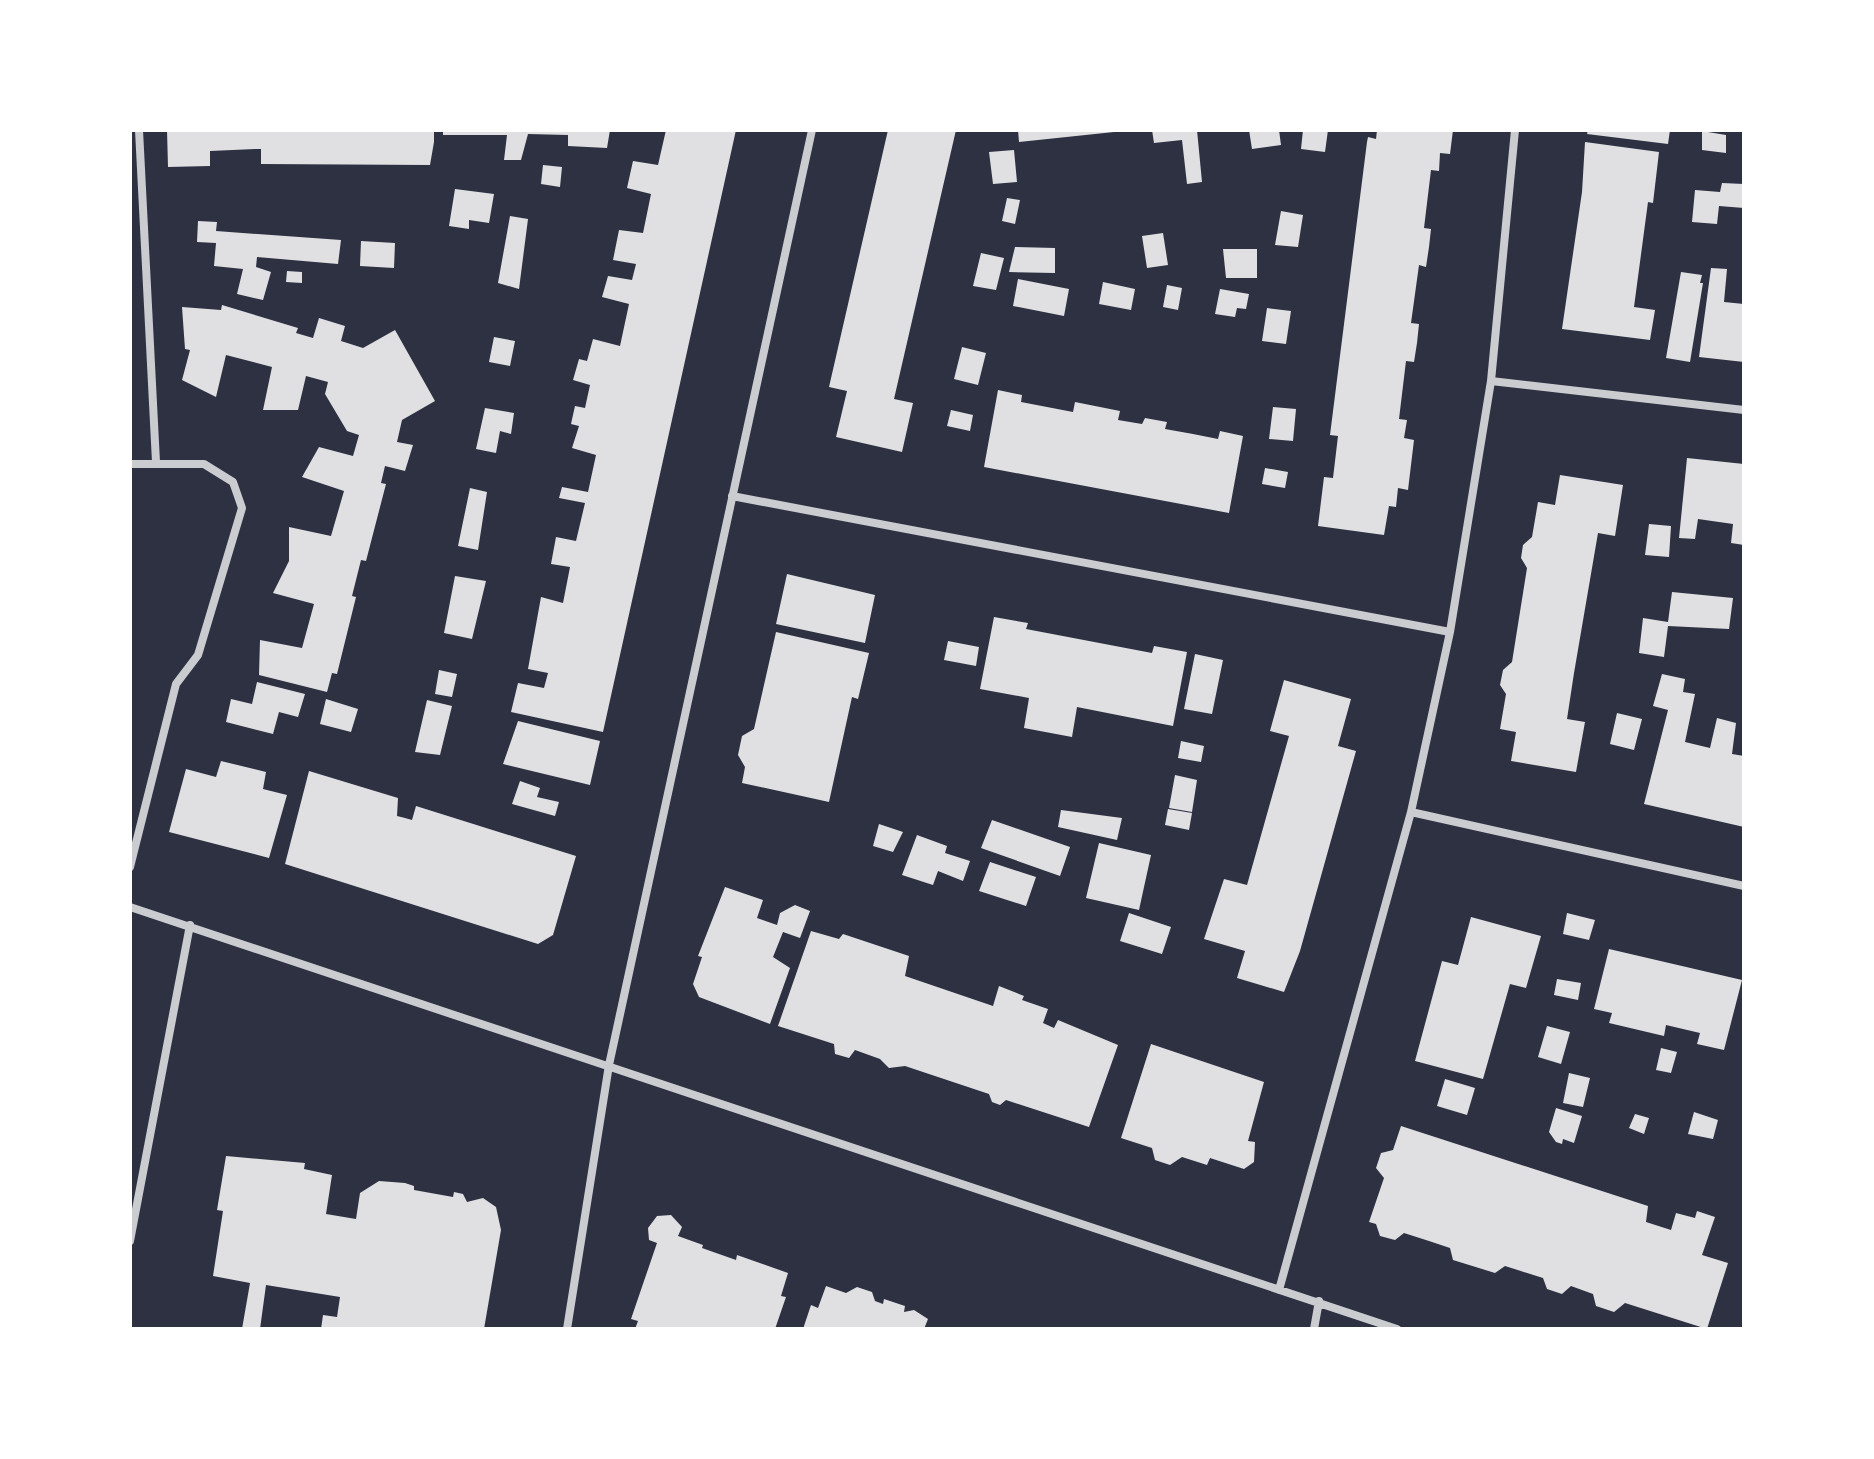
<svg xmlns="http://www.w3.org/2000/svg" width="1874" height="1459" font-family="'Noto Sans',sans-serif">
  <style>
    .building { fill: #e0e0e3 }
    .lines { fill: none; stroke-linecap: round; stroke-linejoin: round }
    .minor { stroke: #caccd0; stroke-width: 8 }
  </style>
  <rect width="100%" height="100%" fill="#2d3142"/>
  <path class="building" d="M167,130h267v12l-4,23 -169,-1v-15h-6l-45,2v15l-42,1z
    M443,130h167l-3,18 -39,-2v-11l-40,-1 -7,26h-17l3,-25h-64z
    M666,130h70l-133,602 -92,-20 7,-29 26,5 4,-15 -20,-4 13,-72 22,6 7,-36 -19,-3 5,-27 20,4 9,-38 -26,-5 3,-11 26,5 8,-37 -24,-7 7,-22 -8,-2 4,-18 10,2 5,-23 -17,-5 6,-21 8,2 6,-22 27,7 9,-42 -27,-7 6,-21 24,4 4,-16 -23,-4 6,-30 24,3 8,-39 -24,-6 6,-27 25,4z
    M888,130h68l-62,269 19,4 -11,49 -66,-15 11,-46 -18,-4z
    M1018,130h96v2l-95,10z
    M1152,130h45l5,52 -15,2 -5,-44 -28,3z
    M1249,130h30l2,15 -29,4z
    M1303,130h25l-3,22 -24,-3z
    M1377,130h76l-3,24 -10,-1 -1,18 -8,-1 -7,58 7,1 -2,18 -3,20 -7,-2 -8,58 8,1 -2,19 -3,19 -8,-1 -7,58 8,1 -3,18 10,2 -6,50 -10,-2 -2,19 -7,-1 -5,29 -66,-9 6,-49 9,1 5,-42 -8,-1 37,-293 1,-5 8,2z
    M1588,130h82l-2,14 -81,-10z
    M1702,131l24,4v18l-24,-3z
    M1585,142l74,10 -6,51 -5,-1 -14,105 21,3 -5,30 -88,-11 20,-137z
    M1014,150l3,32 -24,2 -4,-32z
    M543,165l19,2 -2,20 -19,-3z
    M1722,183l22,1v24l-25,-2 -2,18 -25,-2 3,-32 25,2z
    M455,189l39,5 -5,29 -20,-3v9l-20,-3z
    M1007,198l13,2 -5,24 -13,-3z
    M1281,211l22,4 -5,32 -23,-2z
    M510,216l18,3 -9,70 -21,-6z
    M198,221l19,1 -1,9 125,9 -3,24 -81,-7 -1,10 15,5 -8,28 -26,-6 6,-25 -29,-3 2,-23 -19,-1z
    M1163,233l5,32 -21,3 -5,-32z
    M361,241l34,2 -1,25 -34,-2z
    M1015,247l40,1v25l-46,-1z
    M1223,249h34v29h-31z
    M981,253l23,5 -8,32 -23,-4z
    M1711,268l16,1 -3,33 20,2v58l-45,-5z
    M287,271l15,1v11l-16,-1z
    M1681,272l21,3 -2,8h3l-13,79 -24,-4z
    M1018,279l51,10 -5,27 -51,-10z
    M1103,282l32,7 -4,21 -32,-6z
    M1167,285l15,3 -4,22 -15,-3z
    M1220,289l29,5 -3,15 -9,-1 -2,9 -20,-3z
    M222,305l76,23 -2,5 17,5 6,-20 26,8 -4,15 22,7 32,-18 40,71 -33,19 -5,22 16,3 -8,26 -20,-5 -4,17 5,1 -20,77 -5,-1 -9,36 4,1 -19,77 -5,-1 -5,19 -68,-17 1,-35 42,8 12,-44 -41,-11 16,-32v-34l42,9 13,-45 -42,-14 17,-30 34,9 6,-21 -12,-4 -22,-37 3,-12 -22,-6 -8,34h-35l9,-43 -46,-12 -10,42 -34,-17 8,-30 -5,-1 -3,-42 39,3z
    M1267,308l24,3 -5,33 -24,-3z
    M494,337l21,4 -5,25 -21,-4z
    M962,347l24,6 -8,32 -24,-6z
    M998,390l24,5 -1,7 52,10 2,-10 45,9 -2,9 24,4 3,-6 22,4 -2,7 28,5 25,5 2,-8 23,5 -14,77 -245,-46z
    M1273,407l23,2 -3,32 -24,-2z
    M485,408l29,5 -3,21 -11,-3 -4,22 -20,-4z
    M951,410l22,5 -3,16 -23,-5z
    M1687,458l57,6v81l-13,-2 2,-19 -35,-5 -3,20 -16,-1z
    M1265,468l23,4 -3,16 -23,-4z
    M1560,475l63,10 -8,51 -17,-3 -24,140 -7,46 18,3 -9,50 -65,-11 5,-29 -16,-3 6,-35 -6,-9 3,-15 9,-8 15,-94 -6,-10 2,-13 9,-8 6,-35 17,3z
    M470,488l17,4 -9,58 -20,-4z
    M1649,524l22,2 -2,31 -24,-2z
    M787,574l88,21 -10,48 -89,-19z
    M455,576l31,5 -14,58 -28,-6z
    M1672,592l61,6 -4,31 -61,-3 -4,31 -25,-4 4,-35 25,4z
    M994,617l34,6 -2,6 126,24 2,-7 33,6 -14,74 -96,-19 -5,30 -48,-9 5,-30 -49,-9z
    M776,632l93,21 -11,46 -6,-2 -23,105 -87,-19 3,-16 -7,-12 4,-19 12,-7z
    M948,641l31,6 -3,19 -32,-6z
    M1195,654l28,6 -11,54 -28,-5z
    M439,670l18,4 -5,23 -17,-3z
    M1662,674l23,5 -2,13 12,2 -10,48 25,6 7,-30 19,5 -4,31 12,2v71l-100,-23 24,-94 -15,-4z
    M1284,680l67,19 -13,47 18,5 -56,200 -16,41 -47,-14 8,-27 -41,-12 20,-60 23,6 42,-149 -19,-5z
    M257,682l48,12 -7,23 -19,-5 -6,22 -47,-12 5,-23 21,5z
    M326,699l32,10 -7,23 -31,-8z
    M427,700l25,6 -12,49 -25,-3z
    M1617,713l25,6 -8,31 -24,-6z
    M518,721l82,20 -10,44 -87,-21z
    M1181,741l23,5 -3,16 -23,-4z
    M221,761l45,11 -3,17 24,6 -18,63 -100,-26 17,-63 30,8z
    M309,771l89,27 -1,18 8,2 7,2 4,-14 160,50 -23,79 -15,9 -253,-80z
    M1175,775l22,5 -5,32 -23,-4z
    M520,781l20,7 -3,9 22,5 -4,14 -43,-12z
    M1168,809l24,4 -3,17 -24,-5z
    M1061,810l61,8 -5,22 -59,-13z
    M992,820l78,27 -10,29 -79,-28z
    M879,824l24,8 -10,20 -20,-6z
    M917,835l30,11 -2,7 25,8 -7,20 -25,-10 -5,14 -31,-10z
    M1099,843l52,12 -12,55 -53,-12z
    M990,862l46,15 -10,29 -47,-15z
    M725,887l38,13 -6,18 20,7 3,-12 15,-8 15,6 -10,27 -17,-6 -10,25 17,11 -20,56 -71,-27 -6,-13 9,-27 -4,-1z
    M1129,913l42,14 -9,27 -42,-13z
    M1567,913l28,7 -6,20 -26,-6z
    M1471,917l70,19 -15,52 -16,-4 -27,95 -68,-18 27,-100 16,4z
    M811,931l28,8 4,-5 66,22 -4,20 88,30 6,-20 25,10 -2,4 26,9 -5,14 11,5 4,-8 60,25 -29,82 -83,-27 -6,5 -8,-3 -3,-8 -84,-28 -16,2 -9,-9 -25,-9 -6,8 -14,-4 -1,-10 -56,-18z
    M1609,949l133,31 -18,70 -27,-6 3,-11 -34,-8 -2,11 -55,-13 3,-10 -18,-4z
    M1557,979l24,4 -3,17 -24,-5z
    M1547,1026l23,6 -9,32 -23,-7z
    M1151,1044l113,38 -16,59 7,1 -1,20 -10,7 -34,-11 -3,7 -25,-8 -12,8 -15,-5 -3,-12 -31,-10z
    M1661,1048l16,4 -6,21 -15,-3z
    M1569,1073l21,5 -7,29 -20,-4z
    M1445,1079l30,9 -8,27 -30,-9z
    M1556,1108l26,8 -8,27 -11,-4 -1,5 -6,-2 -7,-10z
    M1694,1112l24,8 -5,19 -25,-5z
    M1635,1114l14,4 -5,16 -15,-6z
    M1401,1126l247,80 -2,16 25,8 5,-17 19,5 2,-7 18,6 -13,38 26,8 -21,66 -82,-26 -11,9 -18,-6 -3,-12 -22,-8 -9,8 -15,-5 -4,-11 -38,-12 -10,7 -42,-13 -3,-12 -21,-7 -25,-8 -9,7 -15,-4 -4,-12 -7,-2 15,-44 -8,-10 5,-15 12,-3z
    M226,1156l79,7 -1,6 28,6 -6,39 30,5 4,-26 19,-12 26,2 9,3v4l39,7 1,-5 9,2 4,8 16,-4 13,9 5,23 -17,99h-163l2,-14 14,2 3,-20 -74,-12 -6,44h-18l8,-46 -37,-7 10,-65 -6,-1z
    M671,1215l11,12 -4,9 25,9 -1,3 34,12 1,-5 51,18 -7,23 5,1 -11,32h-140l3,-8 -7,-2 26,-76 -8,-3 -1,-12 9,-12z
    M826,1286l20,7 11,-6 15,5 3,9 8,3 1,-5 21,7 -1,6 10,-2 14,9 -4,10h-121l8,-24 7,3z"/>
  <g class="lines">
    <path class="minor" d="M139,130l17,332
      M1491,381l253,29
      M130,464h74l29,18 9,26 -44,147 -22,29 -46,183
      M732,496l718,136
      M1411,812l333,74
      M130,907l1267,422
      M130,1241l60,-316
      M1279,1290l132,-478 39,-180 41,-251 24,-251
      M567,1329l42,-264 203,-935
      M1314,1329l5,-28"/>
  </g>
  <rect width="1874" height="1459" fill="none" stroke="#ffffff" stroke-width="264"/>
</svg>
